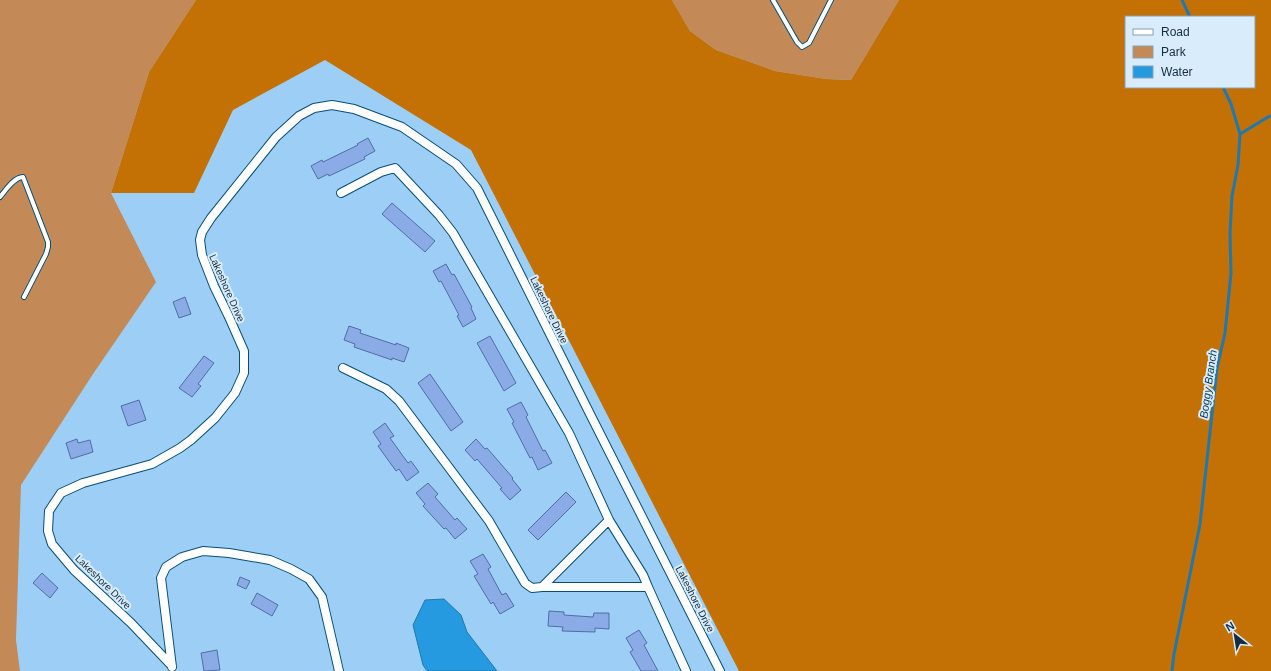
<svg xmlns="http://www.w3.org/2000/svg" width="1271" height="671" font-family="Arial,sans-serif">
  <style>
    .green { fill: #c38a58 }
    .forest { fill: #c37004; fill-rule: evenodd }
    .water { fill: #259ae0; stroke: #1f79b0 }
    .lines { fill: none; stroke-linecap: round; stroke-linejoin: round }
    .stream { stroke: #1f79b0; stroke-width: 3 }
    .building { fill: #8aabe6; stroke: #4f6ea5 }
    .lane-casing { stroke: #044f78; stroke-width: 6 }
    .street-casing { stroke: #044f78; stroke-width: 10 }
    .lane { stroke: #fff; stroke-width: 4 }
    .street { stroke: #fff; stroke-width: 8 }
    .labels { text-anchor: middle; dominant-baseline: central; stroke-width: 4; stroke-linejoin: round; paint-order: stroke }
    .street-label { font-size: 10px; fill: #122d3f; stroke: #d9ecfb }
    .water-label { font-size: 11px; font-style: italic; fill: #03334f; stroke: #d9ecfb }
  </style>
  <rect width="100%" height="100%" fill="#9dcff6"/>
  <path class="green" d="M0,0h196l-47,72 -38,121 45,89 -63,92 -72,111 -5,155 4,31h-20z
    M672,0h227l-48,80 -25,-1 -51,-8 -59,-21 -26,-19z"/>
  <path class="forest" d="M196,0h476l18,31 26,19 59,21 51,8 25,1 48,-80h372v671h-532l-268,-521 -146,-90 -92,50 -39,83h-83l38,-121zM1126,17h128v70h-128z"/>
  <path class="water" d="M444,599l17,16 6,17 30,39h-70l-4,-6 -10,-40 12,-25z"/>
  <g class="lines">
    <path class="stream" d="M1182,0l8,17
      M1240,134l28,-17 3,-1
      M1172,671l2,-17 26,-130 17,-156 8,-35 6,-60 -1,-40 2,-37 6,-31 2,-31 -9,-30 -8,-17"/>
  </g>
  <path class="building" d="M368,138l7,13 -11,6 1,2 -36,17 -1,-2 -10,5 -7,-13 11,-6 1,2 35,-17 -1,-1z
    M392,203l43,38 -10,11 -43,-38z
    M446,264l6,11 2,-1 18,33 -1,1 5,11 -13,8 -6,-11 2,-1 -18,-34 -2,1 -6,-11z
    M185,297l6,17 -12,4 -6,-16z
    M349,326l12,4 -1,3 36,12v-2l13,5 -5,14 -12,-4v2l-38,-13 1,-3 -11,-4z
    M490,336l26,47 -12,8 -27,-48z
    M204,356l10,7 -16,21 3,2 -9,11 -13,-9z
    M430,374l33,48 -12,9 -33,-48z
    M139,400l7,20 -18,6 -7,-20z
    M521,402l7,13 -2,2 17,34 2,-1 7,13 -14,7 -6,-13 -2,1 -18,-35 2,-1 -7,-13z
    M385,423l9,13 -4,2 18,25 3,-2 8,11 -12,9 -8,-12 -3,2 -18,-25 3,-2 -8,-12z
    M77,439l1,4 12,-3 3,12 -22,7 -5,-16z
    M476,439l9,10 2,-1 26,30 -1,1 9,11 -11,10 -10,-11 2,-1 -25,-29 -2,2 -10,-11z
    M428,483l10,11 -3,3 20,23 2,-2 10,11 -12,10 -9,-11 -2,1 -21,-23 2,-2 -9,-11z
    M566,492l10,10 -38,38 -10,-10z
    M483,554l8,13 -3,2 14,26 4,-2 8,13 -14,8 -7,-12 -2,2 -17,-28 4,-2 -8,-13z
    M42,573l16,15 -8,10 -17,-15z
    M240,577l10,4 -4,8 -9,-4z
    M257,593l21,12 -6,11 -21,-12z
    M549,611l15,1v3l29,2 1,-4h15v16l-14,-1v4l-33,-1 1,-4 -15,-1z
    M639,630l8,13 -3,2 14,26h-17l-11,-19 3,-2 -7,-12z
    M217,650l3,20 -16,1 -3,-18z"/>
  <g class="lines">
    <g class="lane-casing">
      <path id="lane" d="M773,0l24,42 5,5 7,-4 22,-43
        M0,197c5,-6 14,-20 23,-20l25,65v5l-2,7 -22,43"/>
    </g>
    <g class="street-casing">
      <path id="street" d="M341,193l40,-21 14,-4 44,47 14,18 116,200 40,87
        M343,368l43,21 13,12 90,120 36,62 7,5 10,-1
        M648,587h-106l67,-67 34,55 5,12 38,84
        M172,666l-41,-43 -57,-53 -22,-26 -4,-13 1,-20 12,-18 22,-10 69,-19 28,-16 11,-8 24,-22 20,-25 9,-20v-22l-15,-34 -15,-31 -12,-31 -2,-15 2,-8 9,-14 65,-81 23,-21 15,-8 18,-3 22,4 48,18 54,37 21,24 113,226 130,257
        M172,667l-11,-89 5,-11 16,-10 21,-6 26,2 41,7 21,9 18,10 13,18 17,74"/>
    </g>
    <use href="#lane" class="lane"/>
    <use href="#street" class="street"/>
  </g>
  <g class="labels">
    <g class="street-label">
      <text transform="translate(227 288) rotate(66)">Lakeshore Drive</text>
      <text transform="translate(549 310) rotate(64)">Lakeshore Drive</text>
      <text transform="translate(103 582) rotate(44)">Lakeshore Drive</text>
      <text transform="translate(695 599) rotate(63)">Lakeshore Drive</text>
    </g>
    <g class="water-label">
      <text transform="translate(1208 384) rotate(-82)">Boggy Branch</text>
    </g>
  </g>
  <rect x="1125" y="16" width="130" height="72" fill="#d9ecfb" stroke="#89a0b0"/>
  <rect x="1133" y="29" width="20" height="6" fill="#ffffff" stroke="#89a0b0"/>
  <text x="1161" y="36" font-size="12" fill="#122d3f">Road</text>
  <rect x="1133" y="46" width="20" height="12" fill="#c38a58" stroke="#89a0b0"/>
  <text x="1161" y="56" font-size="12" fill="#122d3f">Park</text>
  <rect x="1133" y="66" width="20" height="12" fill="#259ae0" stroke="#89a0b0"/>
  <text x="1161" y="76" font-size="12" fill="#122d3f">Water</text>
  <g transform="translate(1235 635) rotate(330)" stroke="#d9ecfb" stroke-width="3" paint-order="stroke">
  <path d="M0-3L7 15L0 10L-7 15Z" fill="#122d3f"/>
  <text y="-6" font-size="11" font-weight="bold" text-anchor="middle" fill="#122d3f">N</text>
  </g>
</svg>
